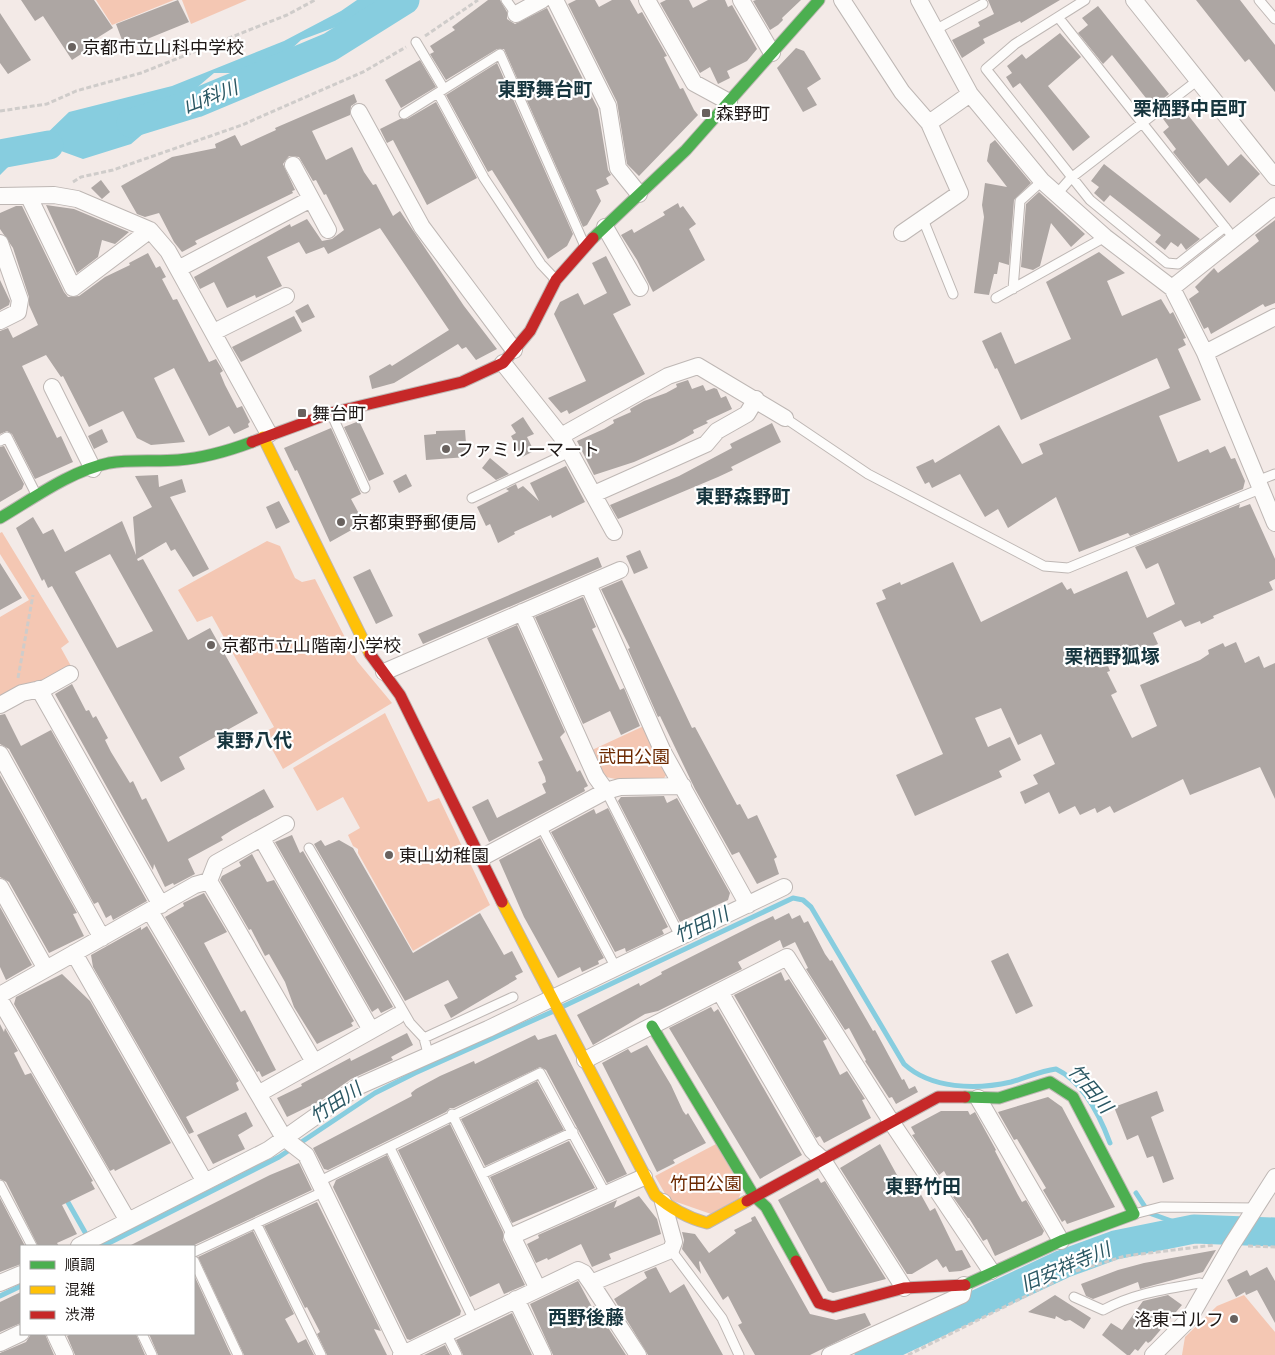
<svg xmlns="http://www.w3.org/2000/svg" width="1275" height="1355" font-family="'Titillium Web','Noto Sans JP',sans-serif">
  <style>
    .green { fill: #f4c7b3 }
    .water { fill: #87cddf }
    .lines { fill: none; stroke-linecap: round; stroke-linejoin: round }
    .stream { stroke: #87cddf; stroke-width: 5 }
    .river { stroke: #87cddf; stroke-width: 29 }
    .building { fill: #ada6a3; fill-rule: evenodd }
    .lane-casing { stroke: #beb7b4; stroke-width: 11 }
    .street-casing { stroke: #beb7b4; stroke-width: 18 }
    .fast-casing { stroke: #beb7b4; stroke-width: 13 }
    .slow-casing { stroke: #beb7b4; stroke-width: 13 }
    .jam-casing { stroke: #beb7b4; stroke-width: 13 }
    .path { stroke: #cfccca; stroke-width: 3; stroke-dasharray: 5 2.5; stroke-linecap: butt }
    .lane { stroke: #fdfcfb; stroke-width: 9 }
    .street { stroke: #fdfcfb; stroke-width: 16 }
    .fast { stroke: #4caf50; stroke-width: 11 }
    .slow { stroke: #ffc107; stroke-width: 11 }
    .jam { stroke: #c62828; stroke-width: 11 }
    .poi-dot { fill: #69625f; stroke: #fff; stroke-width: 2 }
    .labels { text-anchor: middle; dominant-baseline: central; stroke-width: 4.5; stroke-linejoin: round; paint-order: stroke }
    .poi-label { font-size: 18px; fill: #1e1816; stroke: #fff; text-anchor: start }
    .park-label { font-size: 18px; fill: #6c2900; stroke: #fff }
    .neighbourhood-label { font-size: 19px; font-weight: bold; fill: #16353e; stroke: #fff }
    .water-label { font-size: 19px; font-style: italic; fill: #2a5763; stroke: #fff }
  </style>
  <rect width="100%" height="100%" fill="#f3eae7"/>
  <path class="green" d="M96,0h78l-62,25z
    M182,0h65l-56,24z
    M2,532l67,110 -8,6 10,18 -71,35v-84l29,-17 -29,-46v-21z
    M267,541l13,5 15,32 7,4 13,-3 42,82 35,42 -109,66 -20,-36 11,-6 -62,-111 -15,6 -19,-32z
    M385,713l43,89 11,-4 51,107 -77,46 -55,-98v-4l-5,-3 -5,-11 12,-7 -17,-31 -26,14 -24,-43z
    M646,725l21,49 -5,7c-19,-3 -40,2 -58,-5l-12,-26z
    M716,1144l26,45 -3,9 -28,16 -43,-15 -13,-23z
    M1244,1295l31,37v23h-93l3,-18 32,-31z"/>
  <path class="water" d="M357,0h42l-39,18 -59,22 -13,12 -44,21h-30l-83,71 -48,15 -22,-8 -47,10 -14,14v-19l40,-16 29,-28 103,-26 112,-45 57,-30z
    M1228,1219l47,5v16l-57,-1z"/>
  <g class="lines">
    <path class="stream" d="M564,1006l229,-108 10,2 8,7 93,157c27,25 72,26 107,18 15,-4 29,-11 45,-13 28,13 44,47 54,74
      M1136,1193l13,20 45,16
      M65,1197l21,37
      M103,1246l176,-89 96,-64 40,-20 139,-62
      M0,1296l21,-10"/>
    <path class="river" d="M131,123l65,-20 134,-56 75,-47
      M0,154l49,-9
      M869,1355l194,-91 52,-19 79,-16 81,3"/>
  </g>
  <path class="building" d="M21,0h73l19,28 -24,15 3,4 -20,13 -29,-44 -8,5z
    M178,0l11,22 -64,26 -9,-24z
    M488,0h12l7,12v7l8,5 32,-16 51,101 10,61 3,5 -5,3 3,6 -13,6 5,11 -14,24 -4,2 -79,-178h-7l-51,31 -16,-26 4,-2 -4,-6 25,-16 -3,-3z
    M576,0h19l4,7 13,-7h18l8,14 4,-2 25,44 -3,1 16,32 3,-1 11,22 4,5 -59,61 -12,-12 -10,-62 -49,-98z
    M666,0h23l4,8 15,-8h17l3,7 4,-2 25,44 -10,12 -20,10 3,7 -12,6 -8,-17 -10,6 -40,-70z
    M756,0h45l-19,18 1,2 -5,5 -8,5 -17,-29z
    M988,0h72l-39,23 -1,-2 -37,18 2,4 -23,15 -10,-18 28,-14 -2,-4 16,-8z
    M1196,0h44l35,45v47l-26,-33 -4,3z
    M1098,6l71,88 -16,13 -41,-52 -9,9 -25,-31 10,-8 -6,-7z
    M0,13l31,47 -23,14 -8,-11z
    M1060,33l21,24 -33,29 42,51 -17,14 -53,-68 -7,5 -7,-11 6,-4 -5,-7 15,-12 4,5z
    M796,48l8,3 17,28 -14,9 10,17 -14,7 -26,-44z
    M420,60l16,27 -35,21 -16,-28z
    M497,63l76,171 -6,12 -19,13 -56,-89 -4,2 -42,-77z
    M354,94l3,8 -6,4 -1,9 -38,16 14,29 26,-13 12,25 9,13 3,-1 17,32 7,-5 64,95 33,43 -21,11 -10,-13 -4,2 -4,-5 -64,39 -22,6 -3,-13 21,-12 2,2 57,-36 -69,-102 -52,26 -4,-7 -18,7 -7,-12 -32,15 15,29 -26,12 -1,-3 -28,13 -13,-26 -14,7 -6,-12 96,-53 1,3 16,-8 15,22 10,-2 12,-9 -18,-36 -2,1 -8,-15 -3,1 -14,-24 -10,-1 -6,8 12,26 -3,1 1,2 -98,48 2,3 -15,8 -8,-10 -15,-29 -14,4 -8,-3 -16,-28 51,-29 44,-9 -1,-4 20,-9 6,11 35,-16 -1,-2z
    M436,102l41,76 -50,27 -34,-65 -6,3 -7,-14 20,-10h7z
    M1177,104l4,2 47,60 13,-12 19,20 -30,29 -24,-25 -7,6 -26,-32 3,-3 -13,-17 6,-5 -8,-11z
    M995,140l36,43 -17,17 -5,65 -10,-3 -2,12h-3l-5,21 -15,-2 10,-76 -2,-12 3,-22 22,4 -20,-26 3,-17z
    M1104,164l96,75 -14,11 -5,-7 -3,4 -7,-5 -6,8 -10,-8 6,-7 -51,-40 -6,7 -10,-9 5,-6 -8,-6z
    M101,180l9,12 -8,7 -11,-11z
    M1039,192l46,42 -14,13 -20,-24 -11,43 -7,4 -12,-3 5,-63z
    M678,203l2,5 3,-2 13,18 -7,5 16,31 -52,32 -16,-32 -16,-25 11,-6 2,4 31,-18 -2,-3z
    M46,205l28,4 55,23 -14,12 -13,-4 -4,17 -21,16z
    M16,206h6l42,86 4,5 11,-1 26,-19 25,-12 -1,-2 19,-10 8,15 4,-2 6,11 -4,2 11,21 4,-1 32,63 7,-3 7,12 -3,2 5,12 12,23 5,-2 8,16 -2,2 1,3 -15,7 -5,-8 -20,10 -35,-68 -20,10 31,64 -34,3 -14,-7 -14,-27 -34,16 -26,-51 -2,1 -15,-22 -24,11 35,72 4,-2 12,26 -38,17 -23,-45 -5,-3 -7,3v-103l8,-3 5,10 25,-13 -9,-20v-8l-16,-49 -13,-19v-16z
    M1275,220v83l-10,4 -2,-3 -52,30 -3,-7 -4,2 -15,-30 10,-7 -4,-5 19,-19 4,5 31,-24 10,-8 -4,-6z
    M1099,252l26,21 -18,8 15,35 39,-17 9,15 3,-2 13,26 -3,1 3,6 -8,4 23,51 -42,16 19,46 30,-13 2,4 15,-7 6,13 4,-1 10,23 -2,8 -113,47 -2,-3 -49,19 -23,-55 -48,31 -10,-19 -13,8 -25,-43 -28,14 -3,-6 -4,2 -9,-17 17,-8 2,4 64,-38 23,39 21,-10 -4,-10 131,-56 -13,-30 -136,62 -24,-52 -2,1 -13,-28 19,-9 14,32 56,-25 -25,-57z
    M606,256l25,49 -18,9 32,60 -76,40 -2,-4 -6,3 -13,-15 38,-17 -32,-67 6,-12 18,-9 6,12 23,-12 -15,-30z
    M0,280l10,21 -1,4 -9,5z
    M308,304l7,13 -13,6 -7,-12z
    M294,316l8,15 -61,31 -9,-15z
    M688,380l4,9 11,-4 3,6 8,-3 3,1 4,9 5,-2 6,13 -26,12 2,2 -15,7 1,3 -20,11 -40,18 -40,13 -17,-34 27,-12 10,-6 -1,-3 18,-8 -1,-3 14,-8 22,-8 11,-6 -1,-3z
    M523,417l11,17 -7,3 7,14 -12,6 -11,-21 5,-3 -5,-8z
    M359,421l25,53 -15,7 -25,-54z
    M772,423l9,19 -50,25 2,3 -15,7 -100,42 -8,-14 69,-29 53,-28 -2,-4z
    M331,428l30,66 -10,5 13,24 -34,19 -33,-72 -2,1 -11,-23z
    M102,429l6,13 -14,7 -6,-13z
    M465,430l2,27 -41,3 -2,-25 12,-1v-3z
    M4,446l20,38 -2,5 -22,13v-55z
    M490,458l19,16 -13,6 -14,-12z
    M566,466l19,36 -33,16 -1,-3 -37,17 1,2 -17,9 -8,-19 -4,2 -9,-19 32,-16 -3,-2 10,-5 2,5 5,-3 16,15 -9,-18z
    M406,474l6,12 -13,7 -6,-12z
    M158,475l1,12 23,-8 4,13 -16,5 39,72 -16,8 -18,-28 -4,2 -5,-9 -29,17 1,2 5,-2 45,81 22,-12 48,85 -79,44 6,12 -24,13 -109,-196 -4,2 -4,-9 -2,2 -26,-53 17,-11 10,17 10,-5 12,23 57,-31 14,34 -3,-38 19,-10 -17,-31zM110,554l43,77 -36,17 -42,-76z
    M279,501l11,21 -14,7 -10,-22z
    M1240,504l-1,4 11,-4 25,55v20l-6,3 4,8 -60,26 1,2 -13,6 -1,-3 -15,6 -4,-7 -28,13 5,11 -50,22 2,5 -3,1 10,20 -6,3 21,43 25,-12 -17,-41 60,-25 9,-6 -1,-4 15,-7 2,4 11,-5 9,21 14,-7 5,12 11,-5v136l-15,-32 -70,28 -7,-16 -69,34 -4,-7 -13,7 -2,-5 -15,7 -5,-9 -16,8 -10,-22 -24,12 -5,-12 18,-8 -5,-9 22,-11 -14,-30 -23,11 -17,-37 -26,10 13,29 22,-10 11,23 -22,11 3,6 -87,39 -19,-41 47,-21 -67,-151 10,-4 -4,-9 18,-8 1,3 52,-23 28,60 81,-40 5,8 4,-2 3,6 53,-23 20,47 28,-14 -17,-41 -12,6 -11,-22z
    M640,550l8,18 -14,6 -8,-18z
    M598,557l4,10 -179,77 -5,-10z
    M0,563l22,35 -22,12z
    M370,569l23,47 -17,8 -23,-47z
    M622,580l70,148 3,-1 42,78 3,-1 8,15 9,-4 20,42 -3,2 5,15 -22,10 -18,-32 -7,3 -37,-66 -24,-50 -11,-23 -2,1 -30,-68 2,-1 -29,-59z
    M583,597l13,30 -4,2 28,61 4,-2 16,38 -19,9 -11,-24 -27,13 -48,-107z
    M517,625l48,107 -5,5 17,35 3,-2 8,16 -4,2 1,3 -96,51 -17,-35 16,-8 9,19 49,-25 -4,-9 4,-2 -1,-5 -7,-15 5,-2 -56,-122z
    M72,684l14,27 3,-1 4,8 3,-2 12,22 -3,2 6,12 19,31 3,-2 9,19 4,-2 22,44 96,-53 10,18 -42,23 -11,7 2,3 -35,19 7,15 -21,11 -1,-2 -8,4 -11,-23 -1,6 -98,-176z
    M5,714l16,32 30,-16 96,171 -34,19 -2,-5 -5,3 -8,-16 -4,2 -85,-155 -9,-5v-29z
    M0,775l77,138 -4,1 11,22 -35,17 -40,-71 -9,-5z
    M664,796l3,7 10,-5 53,95 -2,7 -48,22 -62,-121 3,-4z
    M608,808l60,119 -6,3 2,4 -38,18 -1,-4 -10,4 -64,-120 43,-23 2,5z
    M292,835l8,18 3,-2 90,156 -12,6 -3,-5 -6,4 -97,-170z
    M540,838l64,120 -6,3 1,3 -17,8 -2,-5 -22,11 -34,-61 -25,-57z
    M321,840l4,6 14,-6 14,8 60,105 67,-40 24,42 8,-4 11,21 -8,4 2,3 -66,39 -7,-13 14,-7 -10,-18 -43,21 -91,-157z
    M252,854l15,28 7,-2 80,141 -3,2 2,3 -36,18 -23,-37 -9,-25 -16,-28 -4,2 -14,-27 -2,1 -29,-50 2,-4 19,-10 -2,-4z
    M204,893l23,39 -23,11 37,69 4,-2 31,60 -14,7 -3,-6 -2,1 -92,-155 19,-11 -1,-3z
    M0,907l32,58 -26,15 -6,-13z
    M789,913l3,6 8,-4 4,8 4,-2 17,33 5,7 2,-1 41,71 2,-1 27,50 2,-1 5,10 6,-3 3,6 -22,12 -4,-7 -3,1 -24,-37 1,-1 -17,-32 -4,2 -39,-61 2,-1 -13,-26 -12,6 -3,-8 -42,22 4,7 -84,42 -13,3 -52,31 -16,-30 62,-32 1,3 22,-12 -1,-2 97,-49 15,-7 2,4z
    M147,926l92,155 -3,2 3,7 -53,27 8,15 -5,2 -96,-167 -2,-12 50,-28v3z
    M1008,953l25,53 -17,8 -25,-53z
    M781,972l4,9 4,-2 38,60 -4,2 17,34 7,-4 18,28 -3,1 9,18 -47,25 -4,-7 -4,2 -82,-143z
    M62,974l28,27 81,142 -56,28 -1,-2 -4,2 -96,-167 2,-7z
    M711,1007l3,5 4,-3 84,146 -42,24 -91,-151z
    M0,1024l4,8 1,-4 13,23 -4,2 11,22 6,-2 62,108 -2,1 4,7 -33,16 15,29 -20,9 2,3h-21l-32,-64 -6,-3z
    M407,1033l6,12 -22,12 2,3 -42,19 -31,22 -33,16 -10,-19 25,-12 -1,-2 49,-26 1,3z
    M556,1034l71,140 -20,9 -61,-113 -6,-3 -86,41h-4l-4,4 -118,58 -4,-1 -11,-21 99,-52 -1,-3 5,-4 24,-13 34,-15 1,3 60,-29 3,5z
    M647,1045l24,40 12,26 3,4 2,-2 18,30 -33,17 2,3 -18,9 -55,-109 26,-14 3,4z
    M537,1081l27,49 -79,36 -24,-47z
    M1157,1091l7,20 -13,6 23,62 -11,4 -10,-27 -6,2 -9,-23 -11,5 -13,-33z
    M1048,1097l14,10 53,100 -48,17 -2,-4 -3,2 -19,-32 3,-2 -29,-49 -3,1 -16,-28z
    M941,1111h27l2,4 5,-3 21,38 -1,1 23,44 4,7 4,-2 18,31 -2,4 -47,21 -8,-17 -4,2 -14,-23h-1l-15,-21 4,-2 -13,-24 -5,4 -27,-40 3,-1 -4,-7z
    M246,1112l7,14 -15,9 7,14 -32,15 -16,-29z
    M450,1124l53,108v8l22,45 -21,9 -5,-11 -29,14 -72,-147z
    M569,1141l26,47 -83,35 -22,-46z
    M880,1144l23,42 3,1 8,-5 16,29 5,-3 21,43 6,-1 9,17 -10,4 -12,1 -3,-6 -3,2 -6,-9 -25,15h-5l-67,-106z
    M387,1155l74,156 -1,4 -50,25 -3,-1 -74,-152 3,-7z
    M299,1163l13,27 -120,56h-63l141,-71z
    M818,1178l3,5 4,-2 61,98 -53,14 -5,-2 -50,-91z
    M639,1196l18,23 4,15 -52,20 2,5 -19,8 -11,-23 -33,16 -1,-2 -11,5 -9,-19 12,-6 -1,-3 79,-35 -3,8z
    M0,1198l25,48h-4v18l-21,8z
    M317,1202l64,129 -7,-2 13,26h-60l-10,-21 3,-2 -13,-25 -2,1 -41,-82z
    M755,1216l55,98 26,6 29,-7 6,12 -61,30h-55l-17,-30 4,-2 -14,-27 -5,4 -23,-39 -1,1 2,12 -19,-25 2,-9 -2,-8 13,2 14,19 27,-20 -2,-3 18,-9 -1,-3z
    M253,1231l41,83 -9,5 13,24 8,-4 8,16h-70l-46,-98z
    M1216,1250l-13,22 -49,13 -14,4 -2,-7 -45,17 -7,-3 -5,-12 37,-14 26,-7z
    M656,1267l14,26 14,-9 39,71h-75l-34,-56 33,-21 -3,-6z
    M1267,1267l8,14v42l-18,-33 -11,5 -1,-3 -9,5 -9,-17 20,-10 3,6z
    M194,1275l37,80h-73l-9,-21h45z
    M578,1281l14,26 2,-1 32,49h-73l-23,-51z
    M21,1292v31l-21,9v-30z
    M1055,1295l36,23 -7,11 -14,-9 -5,1 -9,-5 -1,3 -27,-7z
    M1168,1295l14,10 -31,36 -3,2 -2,-2 -8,10 -3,-2 -5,6h-3l-25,-20 9,-12 11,7 21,-29z
    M512,1313l20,42h-69l-7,-15z
    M31,1334h14l9,21h-54v-2l26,-11z
    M72,1334h64l9,21h-70l-8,-19z
    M445,1345l5,10h-26z"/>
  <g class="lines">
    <g class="lane-casing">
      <path id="lane" d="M506,0l10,14
        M1085,0l-70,44 -29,25 104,131 77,63 11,1 47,-37
        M1259,0l16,19
        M1058,17l170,214
        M935,30l48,-26
        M416,42l28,47
        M438,93l46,85 57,86 15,16
        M404,114l96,-60 84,190
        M1056,195l15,-17 127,-98
        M922,217l31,77
        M1013,289l7,-88 22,-20
        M996,298l109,-61
        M331,413l34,75
        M785,418l83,56 176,92 24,2 192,-79
        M0,441l7,-4 30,59
        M1257,481l18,-7
        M472,498l98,-46
        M606,791l74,145
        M541,826l75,142
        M309,848l101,175 14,15
        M428,1053l-4,-15 89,-41
        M452,1114l60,122
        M390,1148l84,172
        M482,1174l91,-42
        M320,1181l220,-108 65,120
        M0,1185l32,61
        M1134,1214l27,-7 94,1
        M256,1223l65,132
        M671,1250l51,68 17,37
        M194,1252l131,-61
        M194,1261l44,94
        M1074,1297l29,13c31,-17 63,-21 97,-27l8,4
        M446,1333l11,22
        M142,1334l10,21"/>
    </g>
    <g class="street-casing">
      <path id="street" d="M555,0l53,106 10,62 21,26
        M647,0l47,83 35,19
        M741,0l31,53
        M842,0l60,92 27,31 41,-29
        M919,0l51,94 72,87 63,56 67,51 33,65 70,170
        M1134,0l141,177
        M516,14l26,-14
        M359,112l63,115 92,123
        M293,165l35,65
        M0,196l54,-1 23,4 73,31 18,21 101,183
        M29,197l44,91 77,-58
        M605,227l35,61
        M902,233l58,-40 -31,-70
        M0,243l20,57 -2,12 -18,9
        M178,269l133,-70
        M1172,288l103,-82
        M214,332l72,-36
        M1205,353l70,-36
        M503,363l58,73 107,-60 30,-10 87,52
        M52,387l41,82
        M561,436l53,96
        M594,494l112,-50 11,-13 30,-17 9,-15
        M588,584l75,168 85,153
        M522,612l74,165 10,14
        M384,672l236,-102
        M39,689l122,216
        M0,705l22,-12 23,-5 25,-14
        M0,754l102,184
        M286,824l-70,39 -7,18 105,181
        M262,839l109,191
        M481,858l125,-67 14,-4 63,-1
        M0,887l46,82
        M150,911l134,227 22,17 97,199
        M74,953l131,229
        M720,992l92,158 11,10 81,128
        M0,995l195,-110 14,-4
        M0,1000l128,221
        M585,1060l202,-103 105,166 99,148
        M258,1094l139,-78
        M978,1098l83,143
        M79,1246l189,-96 89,-63 131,-58 296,-142
        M0,1283l21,-9
        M591,1283l80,-33 3,-8 -11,-40
        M538,1289l-26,-53 132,-59
        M516,1299l27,56
        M55,1334l10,21
        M0,1343l21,-10
        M401,1355l177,-85 6,3 7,10 47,72
        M830,1355l132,-60 2,-10
        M1153,1355l36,-36 42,-73 44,-69"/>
    </g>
    <g class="fast-casing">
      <path id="fast" d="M593,238l93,-88 133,-150
        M0,518c34,-20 70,-47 109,-55 22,-4 47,-1 69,-3 26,-2 50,-9 74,-18
        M652,1026l102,170 12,11 30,54
        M965,1285l96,-44 73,-27 -61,-117 -23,-15 -51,16 -34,-1"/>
    </g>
    <g class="slow-casing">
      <path id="slow" d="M263,437l107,217
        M502,902l153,293c15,13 33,23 52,28l40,-22"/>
    </g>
    <g class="jam-casing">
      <path id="jam" d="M252,442l79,-29 131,-31 41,-19 27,-32 26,-51 37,-42
        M370,654l30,41 102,207
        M747,1201l191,-104h27
        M796,1261l23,42 14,4 71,-19 61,-3"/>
    </g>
    <path class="path" d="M425,36l53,-36
      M0,111l47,-7 29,-13 65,-18 146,-58 28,-15
      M73,182l8,-5 32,-7 129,-45 123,-54 41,-24
      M18,678l15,-83
      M605,761l44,-4
      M1248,1246l27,1
      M908,1355l168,-84 49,-15 89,-11"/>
    <use href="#lane" class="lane"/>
    <use href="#street" class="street"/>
    <use href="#fast" class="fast"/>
    <use href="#slow" class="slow"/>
    <use href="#jam" class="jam"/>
  </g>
  <g class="poi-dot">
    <circle cx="72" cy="47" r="5"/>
    <rect x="701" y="108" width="10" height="10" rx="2.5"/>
    <rect x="297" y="408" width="10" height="10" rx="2.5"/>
    <circle cx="446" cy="449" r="5"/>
    <circle cx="341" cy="522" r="5"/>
    <circle cx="211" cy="645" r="5"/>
    <circle cx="389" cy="855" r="5"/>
    <circle cx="1234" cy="1319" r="5"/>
  </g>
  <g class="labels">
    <g class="poi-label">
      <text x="82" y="47">京都市立山科中学校</text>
      <text x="716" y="113">森野町</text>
      <text x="312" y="413">舞台町</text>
      <text x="456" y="449">ファミリーマート</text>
      <text x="351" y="522">京都東野郵便局</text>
      <text x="221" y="645">京都市立山階南小学校</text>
      <text x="399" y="855">東山幼稚園</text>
      <text x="1224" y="1319" text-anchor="end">洛東ゴルフ</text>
    </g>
    <g class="park-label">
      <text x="634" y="756">武田公園</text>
      <text x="706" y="1183">竹田公園</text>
    </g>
    <g class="neighbourhood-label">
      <text x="545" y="88">東野舞台町</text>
      <text x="1190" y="107">栗栖野中臣町</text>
      <text x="743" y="495">東野森野町</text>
      <text x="1112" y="655">栗栖野狐塚</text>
      <text x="254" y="739">東野八代</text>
      <text x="923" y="1185">東野竹田</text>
      <text x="586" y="1316">西野後藤</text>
    </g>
    <g class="water-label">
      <text transform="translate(210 96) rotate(-21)">山科川</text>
      <text transform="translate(701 924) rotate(-25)">竹田川</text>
      <text transform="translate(1091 1088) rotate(50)">竹田川</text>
      <text transform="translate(335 1102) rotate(-33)">竹田川</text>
      <text transform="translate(1065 1266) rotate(-23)">旧安祥寺川</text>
    </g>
  </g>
  <rect x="20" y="1245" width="175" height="90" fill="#ffffff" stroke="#a5a3a2"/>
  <rect x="30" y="1261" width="25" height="8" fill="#4caf50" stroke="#a5a3a2"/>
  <text x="65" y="1270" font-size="15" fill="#1e1816">順調</text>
  <rect x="30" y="1286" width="25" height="8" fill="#ffc107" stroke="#a5a3a2"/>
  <text x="65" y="1295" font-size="15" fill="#1e1816">混雑</text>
  <rect x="30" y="1311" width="25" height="8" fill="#c62828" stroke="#a5a3a2"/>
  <text x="65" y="1320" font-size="15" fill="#1e1816">渋滞</text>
</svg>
